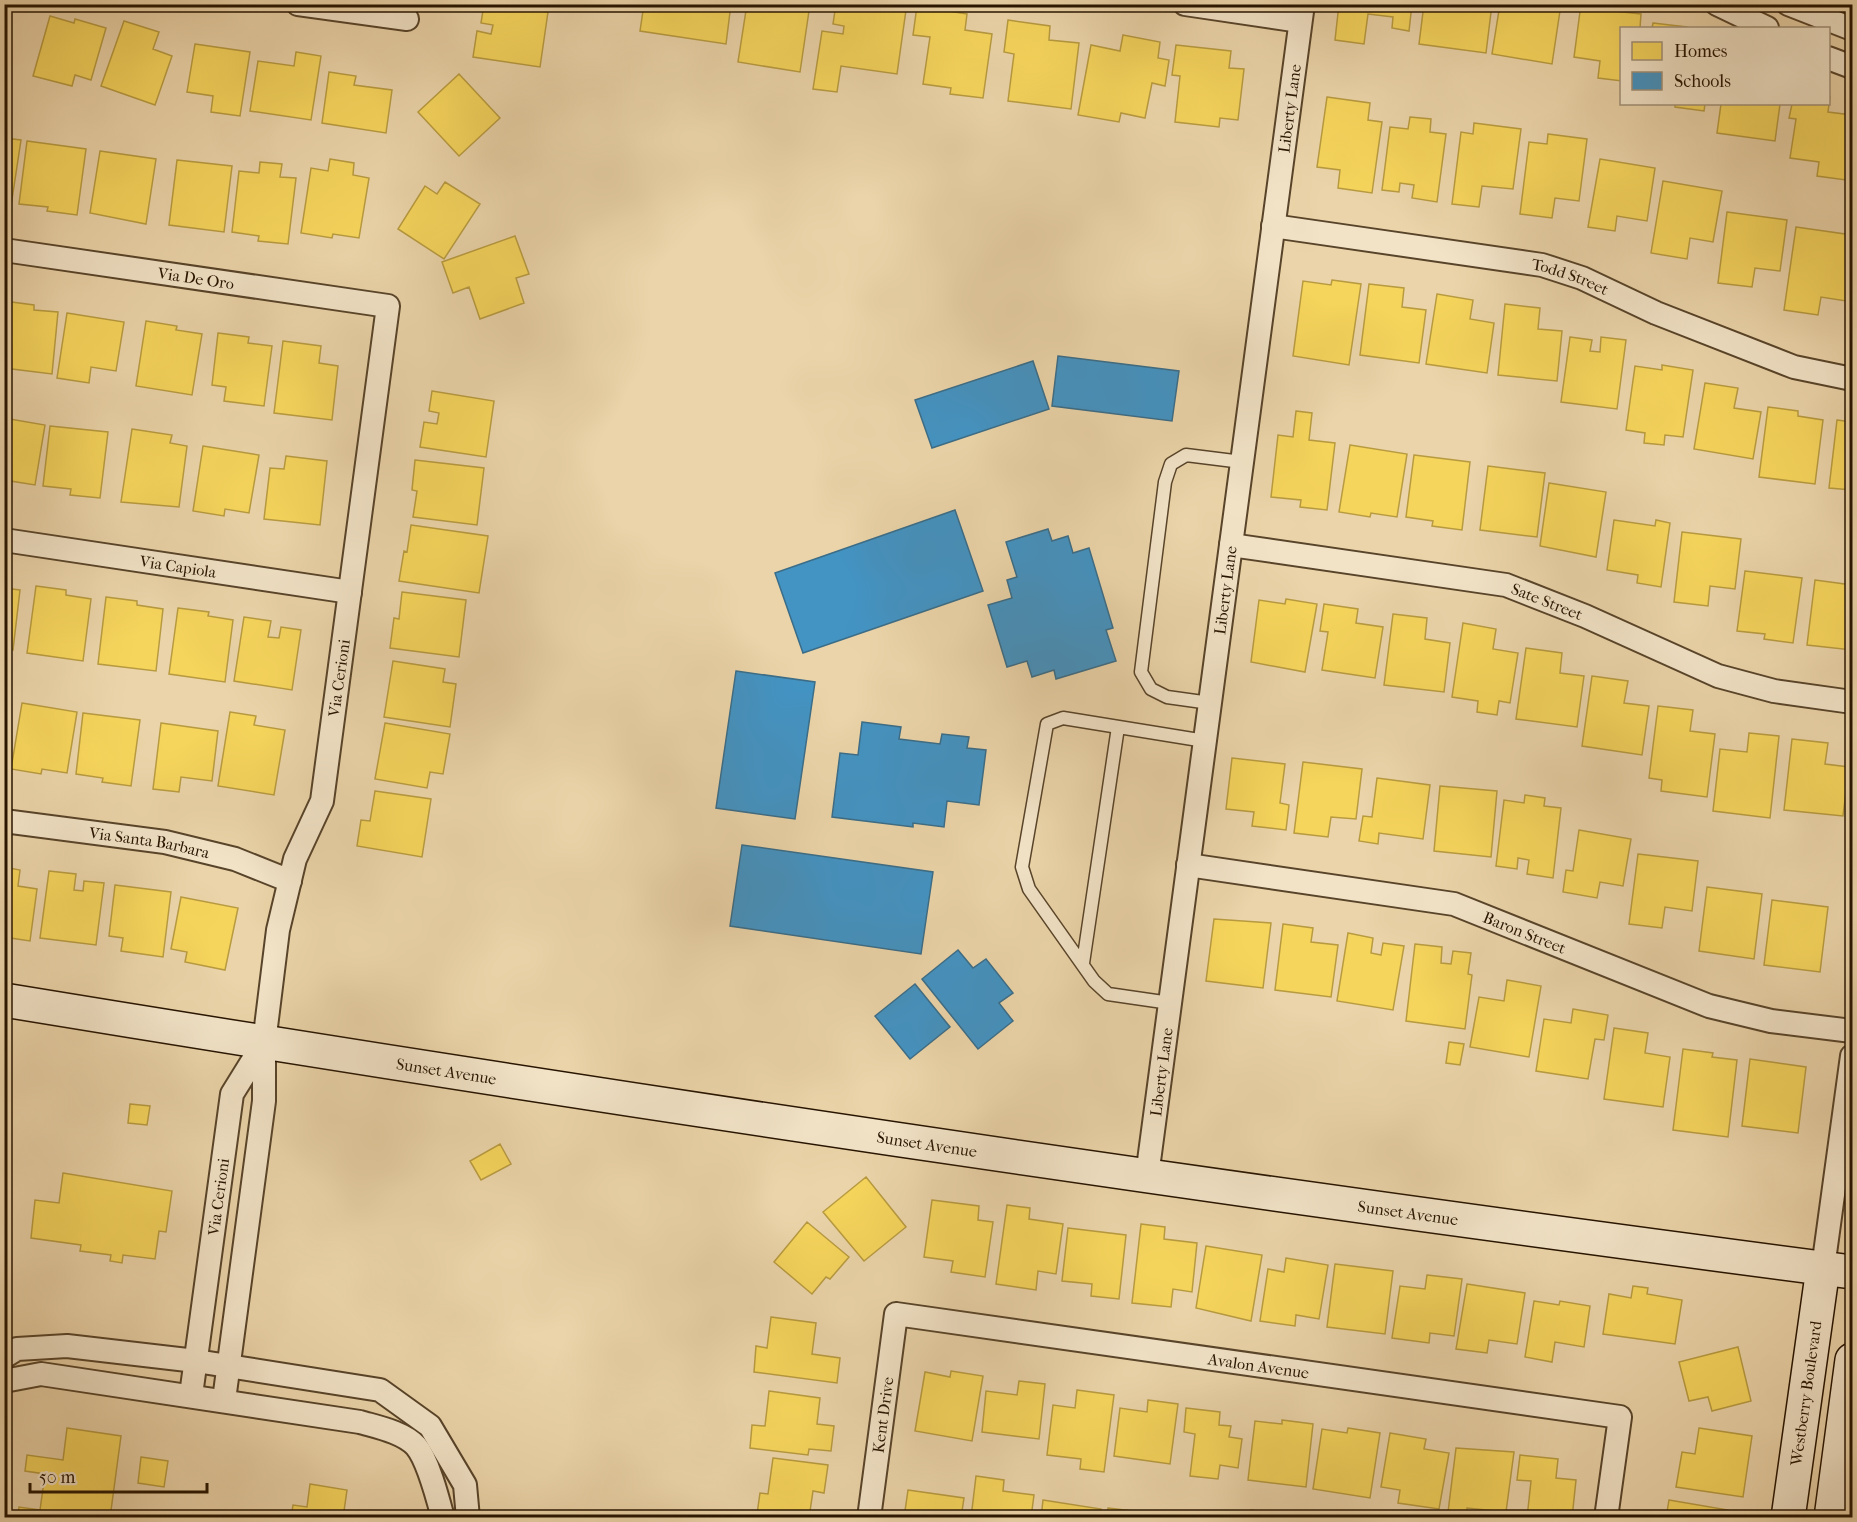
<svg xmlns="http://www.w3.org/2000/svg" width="1857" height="1522" font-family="'IM FELL French Canon',serif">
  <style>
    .homes { fill: #f6d55c; stroke: #b89b40; stroke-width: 1.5 }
    .schools { fill: #4393c3; stroke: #3b6d88; stroke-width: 1.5 }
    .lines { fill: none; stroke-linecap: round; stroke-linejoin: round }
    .lane-casing { stroke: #58442a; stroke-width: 15 }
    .street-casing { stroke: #58442a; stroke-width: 26 }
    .secondary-casing { stroke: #271400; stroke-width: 36 }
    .lane { stroke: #f2e3c7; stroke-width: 12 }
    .street { stroke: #f2e3c7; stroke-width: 22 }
    .secondary { stroke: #f2e3c7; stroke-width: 33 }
    .labels { text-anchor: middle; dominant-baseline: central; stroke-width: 6; stroke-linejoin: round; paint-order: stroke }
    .street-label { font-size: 16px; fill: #271400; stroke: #f2e3c7 }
  </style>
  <rect width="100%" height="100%" fill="#ebd4a9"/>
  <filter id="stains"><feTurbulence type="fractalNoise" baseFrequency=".00333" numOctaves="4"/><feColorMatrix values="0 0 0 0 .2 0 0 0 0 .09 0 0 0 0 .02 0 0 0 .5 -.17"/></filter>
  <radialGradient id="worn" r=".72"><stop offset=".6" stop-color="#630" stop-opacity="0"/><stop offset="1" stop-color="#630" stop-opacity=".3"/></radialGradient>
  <path class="homes" d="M484,4l64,8 -8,55 -67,-10 4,-26 14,3 2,-9 -12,-2z
    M644,4h87l-5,40 -86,-13z
    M747,4h47l-1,5 16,2 -9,61 -62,-10z
    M836,4h36l34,6 -9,64 -56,-8 -4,26 -24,-3 9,-58 21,3 1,-8 -11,-2z
    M1339,4h73l-3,27 -17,-3 1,-11 -25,-3 -4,30 -29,-4z
    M1424,4h68l-6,49 -67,-9z
    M1500,4h61l-9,60 -60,-10z
    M1581,4h35l-1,7 26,3 -1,14h-18v53l-24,-3 2,-17 -26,-4z
    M917,6l50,8 -2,16 27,4 -9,64 -33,-4 1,-6 -28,-4 7,-47 -17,-2z
    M50,16l24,7 1,-4 31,9 -15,52 -16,-5 -3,11 -39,-10z
    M1008,20l42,6 -1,14 30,3 -8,66 -63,-8 6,-47 -10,-2z
    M124,21l35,11 -6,17 19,7 -17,49 -54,-19z
    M1653,23l34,4v1h-35z
    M1123,35l37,7 -2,16 11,2 -4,26 -13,-3 -7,35 -24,-5 -2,9 -41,-7 13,-70 29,6z
    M195,44l55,8 -10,64 -29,-4 2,-16 -26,-4z
    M1176,45l55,6 -2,17 15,1 -6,51 -18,-2 -1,9 -44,-5 5,-46 -8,-1z
    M296,52l25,4 -10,64 -61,-9 8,-50 36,5z
    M329,72l27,4 -2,9 38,5 -6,43 -64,-10z
    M459,74l41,44 -41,38 -41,-44z
    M1327,97l43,6 -2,17 14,2 -10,71 -34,-5 2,-18 -23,-3z
    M1828,97h2l-2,15 24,3 -6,65 -29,-4 2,-14 -29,-4 6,-39 -7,-1 3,-14h36z
    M1675,104h30l-1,7 -29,-4z
    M1721,104h59l-5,37 -58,-8z
    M1410,117l21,2 -1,13 16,2 -9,68 -25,-4 2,-13 -14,-2 -1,9 -17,-2 8,-63 18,2z
    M1474,123l47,6 -8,60 -31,-3 -3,21 -27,-3 9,-72 12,2z
    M1548,134l39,5 -8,62 -24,-3 -3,20 -32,-4 9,-72 18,2z
    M4,138l17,2 -10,66 -7,-1z
    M27,141l59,8 -9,66 -30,-4 1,-4 -29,-3z
    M100,151l56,8 -10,65 -56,-11z
    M330,159l24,4 -1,12 16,3 -10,60 -26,-4 -1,4 -31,-5 10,-65 17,3z
    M1600,159l55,9 -8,53 -30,-5 -2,15 -27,-4z
    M177,160l55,6 -8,66 -55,-7z
    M260,162l22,2 -2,13 16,1 -8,66 -30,-3 1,-5 -27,-4 7,-61 20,2z
    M1663,181l59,10 -9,51 -23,-4 -3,21 -36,-6z
    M445,182l35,22 -36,55 -46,-30 27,-43 12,8z
    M1727,212l60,8 -7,51 -25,-3 -3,19 -34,-4z
    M1796,227l56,8 -6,66 -25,-4 -3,18 -34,-5z
    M515,236l14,38 -13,4 8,25 -44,16 -11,-32 -16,6 -11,-31z
    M1332,280l29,4 -12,81 -56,-9 10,-75 28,4z
    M1369,284l35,4 -2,19 24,3 -7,53 -59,-8z
    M1437,294l36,6 -3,19 24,4 -7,50 -61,-9z
    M4,301l30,4v5l24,2 -6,62 -48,-6z
    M1505,304l35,4 -2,21 24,2 -5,50 -59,-6z
    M67,313l57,9 -8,49 -25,-4 -2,16 -32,-5z
    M146,321l31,5 -1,4 26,4 -10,61 -56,-9z
    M218,333l31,4 -1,6 24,3 -8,60 -40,-5 2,-14 -14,-2z
    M1570,337l22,3 -2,11 10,1 1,-15 25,3 -9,69 -56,-7z
    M283,341l38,5 -2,17 19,3 -6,54 -58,-7z
    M1662,365l31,5 -10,67 -18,-2 -1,10 -20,-2 1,-10 -19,-3 9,-64 27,4z
    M1705,383l33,5 -4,20 27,4 -8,47 -59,-10z
    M432,391l62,10 -8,56 -66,-10 4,-25 13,2 2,-11 -10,-2z
    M1768,407l30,4v5l25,4 -8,64 -56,-7z
    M1296,411l16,2 -3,27 26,3 -8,67 -27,-3 1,-7 -30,-3 7,-62 15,2z
    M4,418l41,7 -10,60 -25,-4v5l-6,-1z
    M1837,420l15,2v68l-23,-2z
    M50,426l58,6 -8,66 -30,-3 1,-6 -28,-3z
    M132,429l40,6 -2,8 17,3 -8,61 -58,-5z
    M1350,445l57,9 -10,63 -26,-4 -1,4 -31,-5z
    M203,446l56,9 -10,58 -24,-4 -1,7 -31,-5z
    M1414,455l56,7 -8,68 -30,-4 1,-5 -27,-4z
    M286,456l41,5 -7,64 -56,-6 6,-51 14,1z
    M415,460l69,8 -7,57 -64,-8 4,-26 -5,-1z
    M1488,466l57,7 -8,64 -57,-7z
    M1549,483l57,9 -10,65 -56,-11z
    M1614,520l41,6 1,-6 14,3 -9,64 -24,-4 1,-8 -31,-5z
    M411,525l77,11 -9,57 -80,-12 5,-30 3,1z
    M1682,532l59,7 -6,50 -25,-3 -2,20 -34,-4z
    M1745,571l57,7 -9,65 -29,-4 1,-5 -28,-3z
    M1815,580l37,5v65l-45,-5z
    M36,586l30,4v5l25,4 -8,62 -56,-8z
    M4,588l16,2 -7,60h-9z
    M402,592l64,8 -7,57 -69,-9 4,-30 5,1z
    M106,597l31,4v4l26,4 -7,62 -58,-7z
    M1286,599l31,5 -12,68 -54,-10 8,-62 26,4z
    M1324,604l34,5 -2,14 27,4 -8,51 -53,-8 6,-38 -8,-1z
    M178,608l31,4 -1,4 25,4 -8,62 -56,-8z
    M1393,614l34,4 -2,21 25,4 -6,49 -60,-7z
    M244,617l27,4 -3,16 11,1 2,-11 20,3 -9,60 -58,-9z
    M1463,623l33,6 -3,20 25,4 -8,50 -11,-2 -2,14 -20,-3 1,-11 -26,-4z
    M1526,648l36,5 -2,20 24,3 -7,51 -61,-8z
    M393,661l52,8 -2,13 13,2 -6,43 -66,-10z
    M1592,676l36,5 -4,22 25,3 -7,49 -60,-9z
    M22,703l55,9 -10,61 -25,-4 -1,5 -30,-5z
    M1658,706l35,4 -3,21 25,3 -8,63 -46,-6 1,-11 -13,-2z
    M230,712l26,4 -2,9 31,5 -11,65 -56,-9z
    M83,713l57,7 -9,66 -29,-4 1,-4 -27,-4z
    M161,723l57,8 -6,50 -31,-4 -2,15 -26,-3z
    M385,723l65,11 -7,40 -13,-2 -3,16 -52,-9z
    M1749,733l30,3 -9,82 -57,-7 7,-62 27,3z
    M1792,739l36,4 -3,21 24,3 -6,49 -59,-6z
    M1232,758l53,6 -5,39 9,2 -3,25 -34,-4 2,-14 -28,-3z
    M1303,762l59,7 -6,50 -25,-2 -3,20 -34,-4z
    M1377,778l53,7 -7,54 -44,-6 -1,11 -19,-3 4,-25 9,1z
    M1440,786l57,5 -6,66 -57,-6z
    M375,791l56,8 -9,58 -65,-11 4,-26 9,1z
    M1525,795l20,3 -1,8 17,2 -8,70 -26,-4 2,-14 -11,-2 -1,11 -21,-3 8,-66 20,3z
    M1579,830l52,9 -8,47 -23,-4 -3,16 -34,-6 3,-22 7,1z
    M1638,854l60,7 -6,50 -27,-4 -3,21 -33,-4z
    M4,867l16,3 -2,16 19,3 -7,52 -26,-4z
    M49,871l27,3 -2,16 9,1 1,-10 20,2 -8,62 -56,-7z
    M115,885l56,7 -8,65 -42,-6 2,-13 -14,-2z
    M1707,887l55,7 -8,65 -55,-8z
    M181,897l57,11 -13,62 -40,-8 2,-10 -16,-3z
    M1772,900l56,7 -8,65 -56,-7z
    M1214,919l57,4 -8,65 -57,-7z
    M1283,924l30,4 -2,14 27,3 -7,52 -56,-7z
    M1348,933l25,5 -2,15 10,2 2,-12 21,3 -11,64 -56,-9z
    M1415,944l27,3 -1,16 10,1 2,-13 18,2 -3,21 4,1 -7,54 -59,-8z
    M1507,980l34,6 -12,71 -59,-10 9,-50 25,4z
    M1573,1009l35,6 -4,25 -9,-1 -7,40 -52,-8 8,-52 27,4z
    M1614,1028l34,5 -3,20 25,4 -7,50 -59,-8z
    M1449,1042l15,2 -4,21 -14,-2z
    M1683,1049l30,4 -1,4 25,3 -9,77 -55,-7z
    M1750,1059l56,8 -8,66 -56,-7z
    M130,1104l20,2 -3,19 -19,-2z
    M500,1144l11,20 -30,16 -11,-19z
    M63,1173l109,18 -6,41 -7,-1 -4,28 -32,-4 -1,8 -12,-2 1,-6 -31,-4 1,-6 -50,-7 4,-38 24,3z
    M866,1177l40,50 -42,34 -41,-49z
    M932,1200l47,6 -1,14 15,2 -8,55 -34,-5 2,-11 -29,-4z
    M1007,1205l23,3 -1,11 34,5 -7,50 -18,-3 -2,19 -40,-6z
    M807,1222l42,35 -19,22 -4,-2 -14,17 -38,-32z
    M1141,1224l24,3 -1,12 33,4 -5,49 -19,-3 -2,18 -39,-4z
    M1068,1228l58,7 -7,64 -28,-3 1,-12 -30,-3z
    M1206,1246l56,9 -11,66 -55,-13z
    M1286,1258l42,7 -9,54 -23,-4 -1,11 -35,-5 8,-52 16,3z
    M1335,1264l58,7 -8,63 -58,-7z
    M1427,1275l35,4 -8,57 -24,-3 -1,10 -37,-5 8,-52 25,3z
    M1467,1284l58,9 -8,51 -28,-4 -2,13 -31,-4z
    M1633,1286l15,2 -1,6 35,6 -7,44 -72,-10 6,-40 22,4z
    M1534,1301l25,4 1,-4 30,5 -6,41 -29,-5 -3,20 -27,-5z
    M771,1317l45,6 -4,31 28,4 -3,25 -83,-11 2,-26 11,2z
    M1738,1347l13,54 -39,10 -4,-14 -19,4 -10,-39z
    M951,1371l32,5 -11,65 -57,-10 10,-59 25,5z
    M1019,1381l26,3 -6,55 -57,-7 4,-41 31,4z
    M1077,1390l37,5 -10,77 -24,-3 1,-10 -34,-4 6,-50 22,3z
    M769,1391l51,7 -3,26 17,2 -3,25 -22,-2 -1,6 -58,-7 2,-23 13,1z
    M1148,1400l30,4 -8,60 -56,-8 6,-48 27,4z
    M1186,1408l34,4 -1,13 12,1 -2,11 13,2 -4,29 -18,-3 -2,14 -28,-3 5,-42 -11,-2z
    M1282,1420l31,4 -7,63 -58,-7 7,-59 27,3z
    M67,1428l54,8 -11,82h-92l1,-11 21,3 5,-36 -20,-3 2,-16 36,5z
    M1348,1428l32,5 -10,65 -57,-9 9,-60 25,4z
    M1699,1428l53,8 -9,61 -67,-10 6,-35 13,2z
    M1390,1433l36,6 -2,10 25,4 -10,56 -41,-6 2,-13 -19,-3z
    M1456,1448l58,4 -8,60 -39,-4v6l-19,-2z
    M1520,1455l38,4 -2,19 20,2 -4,38h-45l4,-37 -14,-1z
    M141,1457l27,4 -4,26 -26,-4z
    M773,1458l55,7 -4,28 -11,-2 -4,27 -52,-4 3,-21 8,1z
    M976,1476l28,4 -1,11 31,4 -3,23h-60z
    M310,1484l37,6 -4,28h-52l2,-13 14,2z
    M908,1490l56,8 -3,20h-57z
    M1043,1500l58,9 -2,9h-58z
    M1669,1500l59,10 -2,8h-60z
    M1108,1508l58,7v3h-59z
    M1251,1510l21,3 -1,5h-22z"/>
  <path class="schools" d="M1058,356l121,15 -7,50 -120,-15z
    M1033,361l16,48 -117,39 -17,-48z
    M955,510l28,81 -180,62 -28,-80z
    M1048,529l4,12 16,-5 5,17 16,-5 24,80 -7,2 10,31 -60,18 -2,-9 -22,7 -5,-16 -20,6 -19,-62 24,-7 -5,-18 10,-3 -11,-35z
    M736,671l79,11 -20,137 -79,-11z
    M862,722l39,5 -2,12 41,5 2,-10 27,3 -2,11 19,2 -7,55 -32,-4 -3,26 -31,-4v4l-81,-10 8,-64 18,2z
    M742,845l191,27 -12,82 -191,-28z
    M958,950l15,18 13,-9 27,34 -14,10 14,18 -35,28 -56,-70z
    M915,984l35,43 -40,32 -35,-43z"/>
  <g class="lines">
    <g class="lane-casing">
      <path id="lane" d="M1210,703l-43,-6 -16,-8 -10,-17 24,-190 6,-18 15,-9 56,7
        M1083,963l35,-236
        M1170,1003l-62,-9 -14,-13 -65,-92 -7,-22 25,-143 16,-6 142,23"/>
    </g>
    <g class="street-casing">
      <g id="street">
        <path d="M298,4l109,15"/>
        <path d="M1185,4l115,17"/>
        <path d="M1717,4l50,24"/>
        <path d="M1788,4l64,25"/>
        <path d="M1828,58l24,9"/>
        <path id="s1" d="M1273,226l269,39 40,13 74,35 138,54 58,12"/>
        <path id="s2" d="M4,250l384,56 -66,495 -27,58 -17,71 -14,113v58l-40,299"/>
        <path id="s3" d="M4,540l346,52"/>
        <path id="s4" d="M1231,545l275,40 79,31 133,60 56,15 78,11"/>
        <path id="s5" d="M4,821l161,21 70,17 55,22"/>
        <path id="s6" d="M1188,865l266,39 255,102 62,15 81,10"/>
        <path id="s7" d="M1147,1176l156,-1172"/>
        <path d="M1823,1268l29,-212"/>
        <path d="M4,1357l13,-8 50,-3 129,15 184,29 50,36 35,59 3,33"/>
        <path d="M4,1381l37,-7 319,48c17,5 43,10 56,24 12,14 22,53 27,72"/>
        <path id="s8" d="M191,1395l41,-301 31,-50"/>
        <path id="s9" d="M869,1518l27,-204 724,103 -14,101"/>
      </g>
    </g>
    <g class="secondary-casing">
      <g id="secondary">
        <path id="s10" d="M4,1000c615,101 1231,192 1848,272"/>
        <path id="s11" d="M1788,1518l35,-250"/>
        <path d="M1831,1518l21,-158"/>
      </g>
    </g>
    <use href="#lane" class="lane"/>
    <use href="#street" class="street"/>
    <use href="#secondary" class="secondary"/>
  </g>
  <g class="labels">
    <g class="street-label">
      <text stroke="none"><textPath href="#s7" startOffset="1077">Liberty Lane</textPath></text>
      <text stroke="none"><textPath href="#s2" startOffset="194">Via De Oro</textPath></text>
      <text stroke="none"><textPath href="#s1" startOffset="302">Todd Street</textPath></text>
      <text stroke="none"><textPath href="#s3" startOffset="176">Via Capiola</textPath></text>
      <text stroke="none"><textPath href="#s7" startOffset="591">Liberty Lane</textPath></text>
      <text stroke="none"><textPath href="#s4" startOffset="322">Sate Street</textPath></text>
      <text transform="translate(339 678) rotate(-82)">Via Cerioni</text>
      <text stroke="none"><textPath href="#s5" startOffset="147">Via Santa Barbara</textPath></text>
      <text stroke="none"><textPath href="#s6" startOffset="345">Baron Street</textPath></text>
      <text stroke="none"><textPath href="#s10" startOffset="448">Sunset Avenue</textPath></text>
      <text stroke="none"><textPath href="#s7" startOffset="105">Liberty Lane</textPath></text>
      <text stroke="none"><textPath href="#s10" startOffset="934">Sunset Avenue</textPath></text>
      <text stroke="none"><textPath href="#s8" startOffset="200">Via Cerioni</textPath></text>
      <text stroke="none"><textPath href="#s10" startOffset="1420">Sunset Avenue</textPath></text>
      <text stroke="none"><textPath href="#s9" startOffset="572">Avalon Avenue</textPath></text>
      <text stroke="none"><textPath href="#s11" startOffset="126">Westberry Boulevard</textPath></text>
      <text stroke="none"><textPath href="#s9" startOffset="104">Kent Drive</textPath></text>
    </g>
  </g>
  <rect width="1857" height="1522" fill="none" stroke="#ebd4a9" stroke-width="24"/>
  <rect x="6" y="6" width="1845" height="1510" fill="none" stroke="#271400" stroke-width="3"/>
  <rect x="12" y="12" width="1833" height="1498" fill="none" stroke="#271400" stroke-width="1.5"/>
  <rect x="1620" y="27" width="210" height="78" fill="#f2e3c7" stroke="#a19077" stroke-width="1.5"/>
  <rect x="1632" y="42" width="30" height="18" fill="#f6d55c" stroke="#a19077" stroke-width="1.5"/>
  <text x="1674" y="57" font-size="18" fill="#271400">Homes</text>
  <rect x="1632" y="72" width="30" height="18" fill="#4393c3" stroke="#a19077" stroke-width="1.5"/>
  <text x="1674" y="87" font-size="18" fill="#271400">Schools</text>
  <path d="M30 1483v9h177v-9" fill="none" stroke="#271400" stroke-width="3"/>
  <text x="39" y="1483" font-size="18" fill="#271400" stroke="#f2e3c7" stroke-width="4.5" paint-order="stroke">50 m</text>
  <rect width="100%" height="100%" filter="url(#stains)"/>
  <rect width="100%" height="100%" fill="url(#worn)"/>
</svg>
